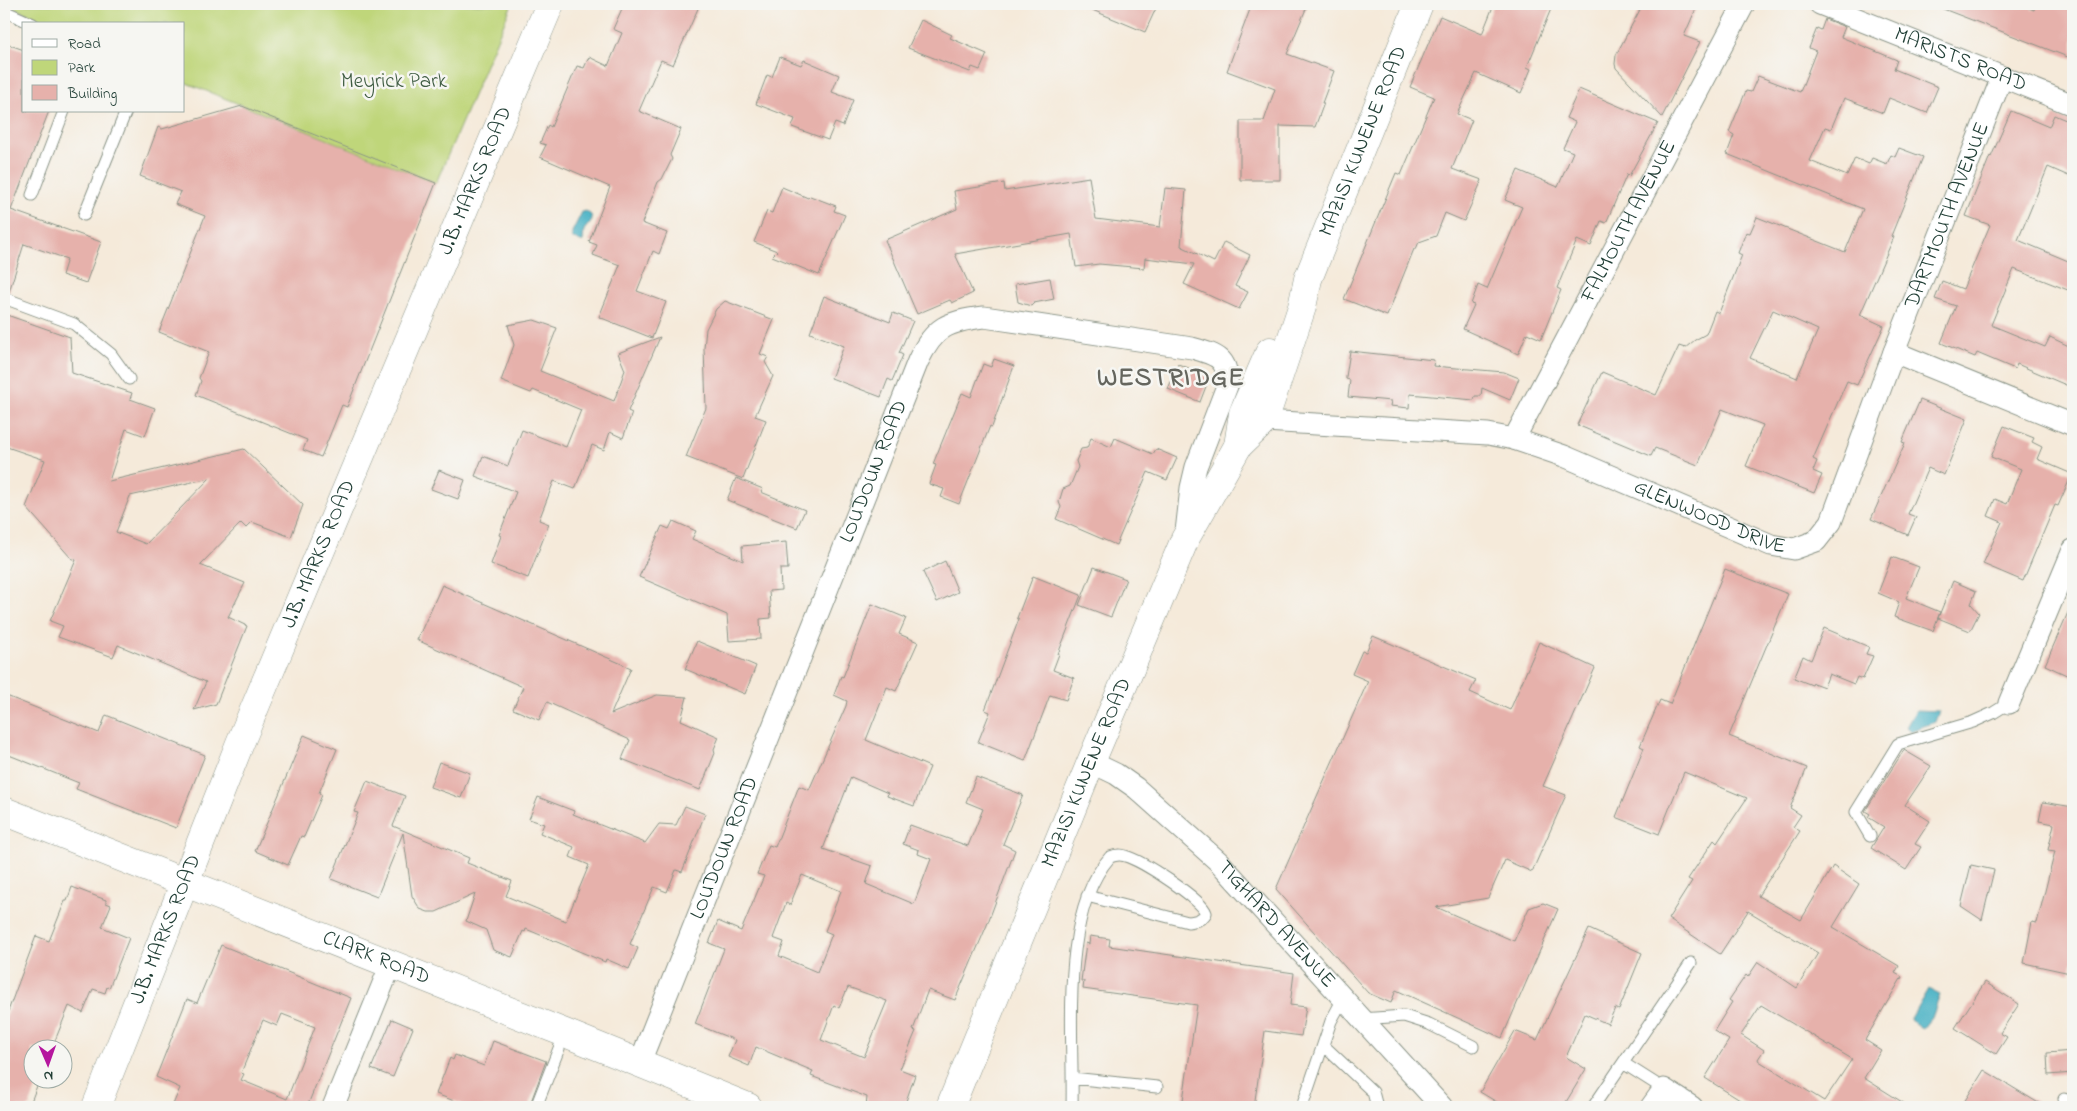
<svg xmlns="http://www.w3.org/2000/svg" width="2077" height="1111" font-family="'Indie Flower',sans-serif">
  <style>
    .green { fill: #bfd67a; stroke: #6f8a57 }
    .water { fill: #46b1c4; stroke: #32777c }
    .building { fill: #e6b1ab; fill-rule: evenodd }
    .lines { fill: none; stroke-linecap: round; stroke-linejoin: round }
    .lane-casing { stroke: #8a9487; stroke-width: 13 }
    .street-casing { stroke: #8a9487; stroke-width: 23 }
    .secondary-casing { stroke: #8a9487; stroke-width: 29 }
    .lane { stroke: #fff; stroke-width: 11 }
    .street { stroke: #fff; stroke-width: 21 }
    .secondary { stroke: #fff; stroke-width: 28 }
    .labels { text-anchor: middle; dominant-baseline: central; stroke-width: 5; stroke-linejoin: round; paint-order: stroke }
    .street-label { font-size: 21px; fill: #1f3d34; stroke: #f6f6f2 }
    .park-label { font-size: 21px; fill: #3f5c42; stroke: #f6f6f2 }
    .district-label { font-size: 26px; font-weight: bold; letter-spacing: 1px; fill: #65665e; stroke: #f6f6f2 }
  </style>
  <rect width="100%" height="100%" fill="#f6f6f2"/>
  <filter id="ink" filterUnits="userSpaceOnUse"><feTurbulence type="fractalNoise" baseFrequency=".02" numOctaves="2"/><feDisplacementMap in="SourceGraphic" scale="10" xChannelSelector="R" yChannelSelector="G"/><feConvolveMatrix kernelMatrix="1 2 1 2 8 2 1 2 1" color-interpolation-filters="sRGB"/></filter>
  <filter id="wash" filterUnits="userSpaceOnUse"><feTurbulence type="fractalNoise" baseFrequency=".0096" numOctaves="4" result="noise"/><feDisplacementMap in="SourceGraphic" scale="20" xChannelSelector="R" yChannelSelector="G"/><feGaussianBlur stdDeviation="1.12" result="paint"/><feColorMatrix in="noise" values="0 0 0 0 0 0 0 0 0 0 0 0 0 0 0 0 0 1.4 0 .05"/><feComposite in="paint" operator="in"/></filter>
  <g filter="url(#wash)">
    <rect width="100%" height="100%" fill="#f5eada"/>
    <path class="green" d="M5,4h507l-76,179 -252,-101v-58h-133z"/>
    <path class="water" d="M586,211l5,4 1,5 -8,10 -1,11 -2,1 -9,-4v-6l10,-20z
      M1916,710l23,1 -4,11 -25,9 -4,-4z
      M1928,989l12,6 -8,23 -9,11 -13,-9z"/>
    <g id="blocks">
      <path class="building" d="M624,4h76l-27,61 -12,-5 -22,51 42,18 -11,26 2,4 -10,20 -4,3 -16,41 25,10 -8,21 -6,-3 -16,40 29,11 -14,36 -53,-21 21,-52 -27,-10 4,-10 -8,-3 21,-55 -70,-30 6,-12 -6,-2 8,-18 3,2 26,-61 7,2 5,-11 19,9 14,-33 -9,-4z
        M1078,4h80l-13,28z
        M1252,4h56l-21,50 47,17 -12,32h2l-9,24 -35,-1v54h-40v-59h24l11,-32 -48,-18z
        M1494,4h59l-26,63 4,2 -10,24 -45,-20 -19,41 15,6 -20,49 30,11 -18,41 -19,-8 -9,23 -17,6 -3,7h-2l-27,67 -43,-17 52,-126 5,2 33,-78 -24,-10 30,-71 42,18z
        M1643,4h55l-14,32 16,6 -38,75 -46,-49 -1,-4 1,-9z
        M1933,4h85l16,6 2,-6h37v55l-140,-54z
        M1825,19l20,8 -4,10 56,23 -3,9 44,18 -11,26 -38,-15 -6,15 -39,-15 -13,31 -6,-2 -15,34 37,15 8,-18 14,6 3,-6 15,6 4,-9 4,2 4,-9 24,9 -32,79 3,1 -34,78 24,11 -27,59 -10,-4 -34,78 4,2 -4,10 9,4 -8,18 -68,-27 17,-41 -41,-16 -24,56 -43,-17 -4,8 -74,-31 25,-53 54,23 23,-49 6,2 10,-8 11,-6 9,-23 4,2 23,-58 -4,-2 8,-21 4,1 7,-16 88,35 18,-43 -136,-55 7,-19 -5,-3 17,-41 5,1 7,-16 42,16 16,-41 -7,-3 8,-20 4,2zM1773,310l45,20 -21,48 -47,-20z
        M921,20l31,15 -2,3 37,16 -7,16 -8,-3 -2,5 -62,-24z
        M4,43l20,7v61h25l-38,99 90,32 -15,41 -24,-8 5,-16 -43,-15 -15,48 -5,-1z
        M780,57l21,8 3,-5 35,15 -7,17 21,8 -10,26 -8,-3 -7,17 -36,-13 3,-8 -39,-15 11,-29 5,2z
        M1579,89l79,34 -29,53 -2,-2 -21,49 -5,-2 -10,25 -14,-6 -20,48 4,2 -20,49 -14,-6 -9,21 -55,-25 11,-24 -3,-1 7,-19 9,4 35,-82 -17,-7 13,-30 40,17 15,-35 -10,-4 12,-26 -9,-4z
        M242,106l194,77 -89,224 -5,-2 -21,52 -18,-7 4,-10 -111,-45 5,-14 -2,-3 10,-26 -50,-20 46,-116 -30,-12 6,-12 -41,-16 18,-49 4,2z
        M2011,111l38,16 5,-12 19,8v55l-25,-11 -30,73 55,23v29l-59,-23 -23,56 54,22 5,-10 23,11v40l-56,-24 -2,5 -38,-16 -2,4 -34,-14 15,-37 -21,-7 7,-18 21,8 27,-64 -24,-9 24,-60 1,1z
        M1089,177l7,42 64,8 5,-39 21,2 -5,56 33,16 10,-20 26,13 -15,31 13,6 -9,17 -55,-25 10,-20 -49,-6 -1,10 -45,-4 -23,3 -5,-33 -116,20 18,39 -21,10 -2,-3 -33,14 -32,-74 72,-31 -3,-18 50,-8 1,8z
        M782,187l26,11 2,-2 26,10 -2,5 11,4 -26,60 -47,-19 5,-5 -23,-9 13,-31 5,2z
        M1050,278l4,21 -20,4 -3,3 -13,-4 -3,-18z
        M824,296l66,26 3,-9 20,8 -14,32 4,2 -11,26 -4,-2 -7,18 -50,-19 13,-32 -34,-13z
        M725,301l49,19 -14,34 8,3 -3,5 8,14 -18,40 11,4 -23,59 -57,-22 20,-49 -2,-60 2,-19 10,-20z
        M4,314l66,23 2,36 60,20 -2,6 25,9 -10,28 -19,-7 -17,52 135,-32 59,56 -12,32 -39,-15 -6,6 -5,-5 -41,42 45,18 -17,34 19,9 -31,78 -22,6 12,-28 -88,-37 -5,12 -55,-20 5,-11 -13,-5 26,-61 -5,-2 -45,-51 19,-47 -41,-14zM210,478l-64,66 -30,-12 14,-36z
        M534,320l23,8 -17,43 74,30 11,-31 -7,-17 42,-16 -32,74 4,2 -9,25 -13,-6 -6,18 -12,-5 -17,44 -21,-8 -15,39 10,4 -21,54 -37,-14 10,-28 -2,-1 17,-43 -41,-16 8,-20 25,10 14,-36 44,17 15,-37 -48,-20 -2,3 -30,-12 13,-36 -6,-20z
        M1350,351l84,9 -1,6 71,6 15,6 -9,22 -28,-12 -1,8h-6l-1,4 -64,-6 -1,14 -19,-2 1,-5 -43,-4 2,-17 -4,-1v-2z
        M994,359l20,7 -22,61 -2,-1 -31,78 -18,-7 3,-8 -15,-5 7,-19 -3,-1 29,-71 9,4 12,-33 8,3z
        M1178,364l32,12 -10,26 -32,-13z
        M1920,400l47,19 -23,56 -16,-7 -20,46 8,3 -8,18 -37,-16 34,-76 -3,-1z
        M2004,426l30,12 -2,4 10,5 -5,12 35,15 -14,32 -3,-1 -32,76 -40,-17 19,-42 -14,-6 7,-17 12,5 14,-35 -30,-12z
        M1091,438l20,9 4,-9 38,16 3,-5 21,9 -10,22 -19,-8 -32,73 -60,-26 5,-12 -2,-5 4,-13 7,-3 8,-19 -2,-6 5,-12 6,-1z
        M439,470l26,10 -7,19 -27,-10z
        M736,478l27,11 -2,3 44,18 -8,18 -70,-28z
        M673,521l23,10 -4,8 51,22 -1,-15 44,-4 2,27h-8l1,21 -12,1 2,27 -11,1 1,20 -32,2 -2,-26 -88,-38 23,-51 7,3z
        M1892,557l27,10 -13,31 34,14 -7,19 -39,-14 5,-15 -21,-9z
        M945,561l13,31 -21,10 -14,-30z
        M1094,567l32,12 -15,38 -32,-12z
        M1725,569l63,25 -59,142 78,32 -17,40 11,7 -8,12 7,4 -42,65 43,24 32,-54 26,18 -26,43 66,39 -4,7 7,4 -37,63 16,10 -17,28 46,29h-159l-46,-29 24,-38 -15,-9 18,-29 -3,-2 17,-25 2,2 10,-15 39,26 21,-35 -70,-42 -28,43 -52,-35 24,-38 -4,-2 26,-39 3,3 30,-45 -63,-26 -25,62 -43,-17 28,-69 -4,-2 20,-46 10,4zM1761,1005l91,54 -28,42 -65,-40 -1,-2 6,-9 -23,-15z
        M1033,576l48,19 -23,59h1l-6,16 21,8 -8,22 -16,-5 -25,66 -47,-19 12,-30 -5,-2 34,-91 -2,-1z
        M1953,581l23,10 -5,13 8,9 -9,18 -32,-13z
        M442,585l189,83 -20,46 46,-19 30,2 -6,23 38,17 -5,12 1,4 -15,37 -78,-31 8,-19 -83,-38 -8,18 -26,-11 10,-22 -106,-47z
        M2073,601v77l-28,-13z
        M872,604l34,14 -7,16 19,8 -22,49 -9,-4 -21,53 64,27 -16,39 -27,-10 1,-3 -37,-16 -28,72 49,17 -6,18 48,20 17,-45 -13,-5 1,-4 -16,-6 7,-19 58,21 15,-37 -17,-7 10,-25 47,18 -20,49 12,6 -28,75 -32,75 -27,-10 -15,40 3,1 -16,38 15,6 -11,32h-38l1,-10 -56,-21 2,-5 -57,-24 -7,19 -21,-9 7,-17 -40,-16 29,-75 -15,-6 9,-22 23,10 23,-55 -7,-2 12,-29 6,2 24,-61 10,4 37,-84 1,-5 -13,-6 7,-19 2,1zM802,875l39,16 -16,40 7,3 -15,38 -38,-16 5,-14 -11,-4 13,-35 4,2zM848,987l39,14 -23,56 -43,-17 13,-35 5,3z
        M1824,628l45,19 -3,7 7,2 -10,23 -6,-2 -3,7 -25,-10 -5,13 -11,-4 -1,2 -18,-7 9,-22 8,4z
        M1373,636l103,44 -6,12 40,18 29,-68 56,26 -52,118 23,9 -34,77 -27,-12 -17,38 -52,9 78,34 15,-33 14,-5 15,6 -56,129 -106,-48 -5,13 -23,-10 -92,-104 92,-208 -16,-7 10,-23 4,1z
        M697,641l59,25 -11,28 -60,-25z
        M4,695l95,38 7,-18 99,40 -29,73 -100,-39 3,-6 -75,-30z
        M304,735l33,14 -18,44 3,2 -18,42 -3,-1 -13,29 -33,-14z
        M1904,750l27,16 -26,39 25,16 -15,23 6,3 -15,23 -35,-22 13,-21 -16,-10 2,-3 -5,-3z
        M439,762l31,11 -9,25 -31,-11z
        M367,781l38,15 -12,30 76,32 -2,5 45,18 -6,15 60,25 23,-56 -19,-8 4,-10 -34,-14 4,-9 -15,-5 9,-22 36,14 -1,3 72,29 14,-19 17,1 9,-19 20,8 -23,58 -6,-2 -9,22 -13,-5 -24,57 8,4 -9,21 -23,-10 -1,3 -79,-33 -1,3 -2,-1 -11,26 -19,-7 -7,-20 -20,-9 9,-27 -39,18h-8l-8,-3 -8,-13 -9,-63 -26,64 -46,-18 27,-66 -4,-1z
        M2043,802l30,5v150l-3,16 -46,-10 8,-41 5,1 18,-72 -7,-1 6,-26 -15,-3z
        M1971,865l23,5 -12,50 -21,-14z
        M72,887l34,13v3l5,2 -9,22 27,11 -20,50 -2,-1 -2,6 -12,-4 -10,24 -14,-7 -17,42h-20v30h8l-11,29h-25v-85l32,-86 13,5 16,-40h2z
        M1589,929l53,24 -23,57 -4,-2 -7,16 -23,-10 -19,43 20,12 -23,38h-58l-25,-15 35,-61 22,9z
        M1090,936l20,3 -1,7 185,27 -4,32 16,2 -5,29 -36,-5 -11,76h-72l15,-102 -114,-16 1,-8h-3l5,-38 3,1z
        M221,945l130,53 -44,109h-135l8,-19 -24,-11 31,-78 10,4zM282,1014l33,13 -28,72 -46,-19 3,-6 -3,-1 22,-53 14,6z
        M1985,982l34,22 -19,29 7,4 -11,17 -41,-26z
        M392,1019l21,9 -20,49 -22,-8z
        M493,1041l53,20 -17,46h-59l-34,-13 14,-36 3,2 2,-5 29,11z
        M2073,1051v22l-25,2 -1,-22z
        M1984,1070l61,37h-84z"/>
    </g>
  </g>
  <g filter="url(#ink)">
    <use href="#blocks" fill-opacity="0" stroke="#8a9487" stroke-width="1"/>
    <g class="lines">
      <g class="lane-casing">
        <path id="lane" d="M4,11l29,13
          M32,195l32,-84
          M84,215l42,-104
          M4,298l70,26 37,30 18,25
          M1870,836l-14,-24 42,-68 75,-22 20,-9 16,-10
          M1361,1019l43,-3 25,8 44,22
          M1323,1045l50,47 4,15
          M1623,1063l41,26
          M1072,1078l85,9
          M2064,1099l9,4
          M536,1107l29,-74
          M1072,1107c2,-73 -13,-192 38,-250 5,-2 10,-3 15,-1 16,4 77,43 81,57 -4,7 -10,8 -18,9l-101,-26
          M1302,1107l29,-86 12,-22
          M1593,1107l98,-144"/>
      </g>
      <g class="street-casing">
        <g id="street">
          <path id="s1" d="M1820,4l253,101"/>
          <path d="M1894,352l179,73"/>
          <path id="s2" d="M1251,416l13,5 224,13 26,5 50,17 207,89 23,4 22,-8 15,-19 63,-170 108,-275"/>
          <path id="s3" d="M1514,439l230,-435"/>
          <path d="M2009,703l64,-153"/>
          <path id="s4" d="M1091,762l25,12 20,14 83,74 223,245"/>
          <path id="s5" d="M640,1062l278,-701c16,-34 30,-40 66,-44l208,31c25,7 37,10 35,38l-31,81 -5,21 -5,44"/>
          <path d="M333,1107l58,-143"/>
          <path d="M1651,1107l13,-18 28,18"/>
        </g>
      </g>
      <g class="secondary-casing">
        <g id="secondary">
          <path d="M1238,446l5,-33 27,-62"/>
          <path id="s6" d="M4,811l561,222 183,74"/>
          <path id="s7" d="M96,1107l144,-364 310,-739"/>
          <path id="s8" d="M950,1107l141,-345 94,-223 53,-93 26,-25 38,-114 6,-28 111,-275"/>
        </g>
      </g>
      <use href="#lane" class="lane"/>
      <use href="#street" class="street"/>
      <use href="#secondary" class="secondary"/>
    </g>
  </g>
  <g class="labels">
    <g class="street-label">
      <text stroke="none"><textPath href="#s1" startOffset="151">MARISTS ROAD</textPath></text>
      <text stroke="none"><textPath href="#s8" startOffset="1055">MAZISI KUNENE ROAD</textPath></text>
      <text stroke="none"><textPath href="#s7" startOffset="1001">J.B. MARKS ROAD</textPath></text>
      <text stroke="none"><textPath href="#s2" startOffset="942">DARTMOUTH AVENUE</textPath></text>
      <text stroke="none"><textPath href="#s3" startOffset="246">FALMOUTH AVENUE</textPath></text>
      <text stroke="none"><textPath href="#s5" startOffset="635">LOUDOUN ROAD</textPath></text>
      <text stroke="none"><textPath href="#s2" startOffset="476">GLENWOOD DRIVE</textPath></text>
      <text stroke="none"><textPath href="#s7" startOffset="596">J.B. MARKS ROAD</textPath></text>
      <text stroke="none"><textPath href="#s8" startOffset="361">MAZISI KUNENE ROAD</textPath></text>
      <text stroke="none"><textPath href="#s5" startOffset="230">LOUDOUN ROAD</textPath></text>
      <text stroke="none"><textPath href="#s4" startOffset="248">TIGHARD AVENUE</textPath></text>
      <text stroke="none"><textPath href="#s7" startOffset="191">J.B. MARKS ROAD</textPath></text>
      <text stroke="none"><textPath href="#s6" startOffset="400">CLARK ROAD</textPath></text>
    </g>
    <g class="park-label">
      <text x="394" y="82">Meyrick Park</text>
    </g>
    <g class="district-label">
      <text x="1171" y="379">WESTRIDGE</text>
    </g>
  </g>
  <rect width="2077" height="1111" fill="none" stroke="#f6f6f2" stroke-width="20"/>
  <rect x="22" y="22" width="162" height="90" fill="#f6f6f2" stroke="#a0aca6"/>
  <rect x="32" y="39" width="25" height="8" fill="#ffffff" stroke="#a0aca6"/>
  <text x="68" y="48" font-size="15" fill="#1f3d34">Road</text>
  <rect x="32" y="60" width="25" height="15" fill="#bfd67a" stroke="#a0aca6"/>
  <text x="68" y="72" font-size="15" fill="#1f3d34">Park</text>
  <rect x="32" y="85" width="25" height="15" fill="#e6b1ab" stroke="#a0aca6"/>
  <text x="68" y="98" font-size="15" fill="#1f3d34">Building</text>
  <g transform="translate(48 1064) rotate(178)"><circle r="24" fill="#f6f6f2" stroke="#a0aca6"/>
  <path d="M0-4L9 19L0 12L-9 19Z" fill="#b5179e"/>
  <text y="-8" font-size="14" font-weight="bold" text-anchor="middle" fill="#1f3d34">N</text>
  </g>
</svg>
